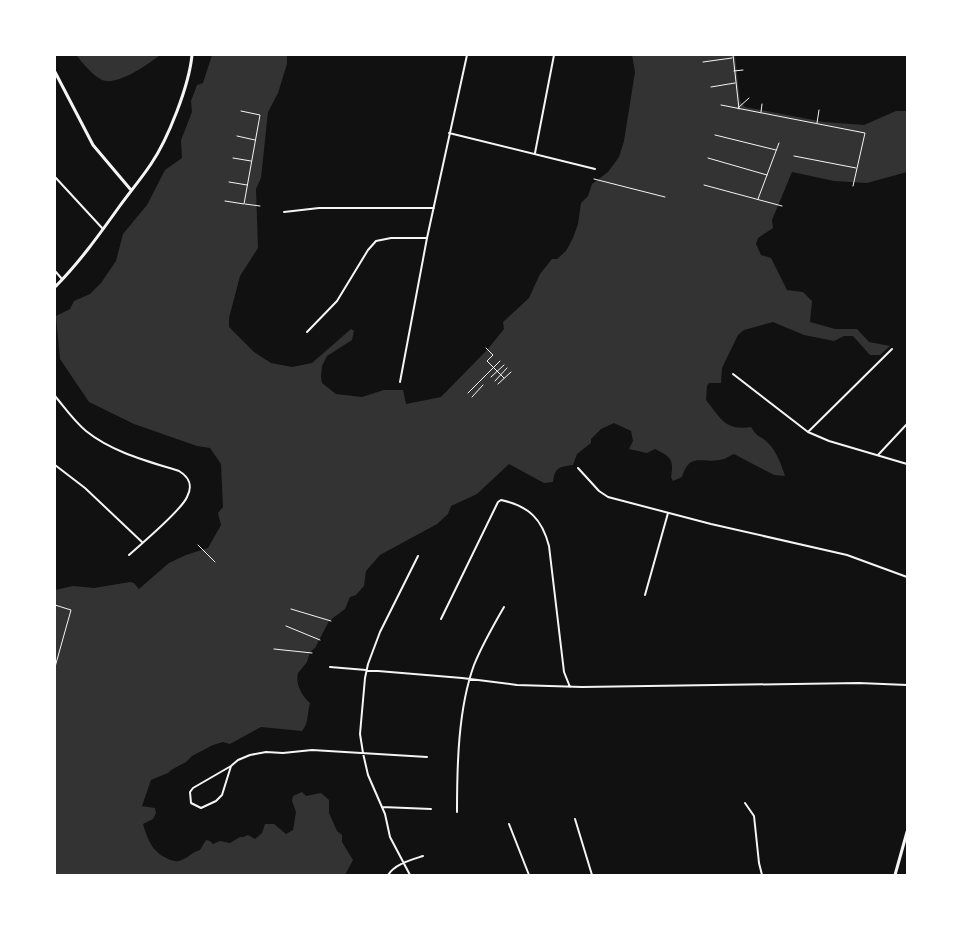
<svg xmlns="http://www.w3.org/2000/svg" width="962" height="930" font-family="Helvetica,sans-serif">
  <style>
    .water { fill: #333 }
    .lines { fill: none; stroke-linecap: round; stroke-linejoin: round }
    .path { stroke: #f5f5f5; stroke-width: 1 }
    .minor { stroke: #f5f5f5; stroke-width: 2 }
    .secondary { stroke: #f5f5f5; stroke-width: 3 }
  </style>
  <rect width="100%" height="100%" fill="#111"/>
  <path class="water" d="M76,55h84c-11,9 -39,28 -54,26 -11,-2 -23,-18 -30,-26z
    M212,55h75v9l-9,29 -10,19 -7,66 -5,11 2,59 -18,28 -11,42v9l25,25 17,11 21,4 20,-4 39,-34 3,2 -2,9 -25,16 -5,10 -1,11 1,6 14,11 26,3 22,-7h19l3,14 35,-7 46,-47 17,-21 -1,-7 26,-24 11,-24 12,-15h5l9,-8 7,-13 5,-14 3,-21 7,-7 4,-12 16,-12 11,-15 5,-16 11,-69 -3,-17h103l5,46 5,6 79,15 40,3 32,-14h11v61l-40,11 -33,-2 -42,-9 -20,48 1,8 -15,10 -2,6 5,11 10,3 16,32 16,2 9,9 -2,21 25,7h22l12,13 21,4 -10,9h-10l-17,-19h-9l-10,5 -30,-6 -31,-13 -29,8 -6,5 -16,33 -1,15h-12l-2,3 -1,14c15,18 18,31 45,27 7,12 10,8 17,16 9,9 13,21 17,33l-11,-1 -40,-21c-5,2 -10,6 -15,6 -20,3 -29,-7 -37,17l-9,4 -2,-4c3,-18 0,-20 -16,-28l-8,4 -18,-4 4,-8 -2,-10 -17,-8 -13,6 -10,10v4l-14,11 -4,11c-14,2 -18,2 -20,17l-9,1 -35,-19 -32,30 -26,12 -3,8 -11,10 -57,31 -14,16 -2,15 -8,9 -6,2 -5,12 -16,12 -14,27 -5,4 -3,10 -9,11c-3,11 4,23 12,30 -3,11 -1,19 -8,28l-41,-4 -31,17 -7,-2 -10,3 -21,11 -6,6 -15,8 -3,3 -17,7 -9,26 13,2 1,5 -3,6 -10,5c2,7 5,16 9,22 4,7 19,17 27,15 8,-2 13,-9 21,-11l6,-10 4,1 3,3 7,-3 10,2 10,-6h3l5,-2 7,4 7,-6 3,-9h9l12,10 7,-4 3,-18 -4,-11 1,-5 9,-4 4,4 15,-3 8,7v13l8,18 5,4v7l11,18 -8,15h-290v-285l18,-4 21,2 36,-6 4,1 5,6 30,-26 17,-8 22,-7 13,-23 -3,-12 5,-6 -2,-43 -11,-16 -13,-2 -63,-22 -45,-22 -29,-43 -4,-43 14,-7 4,-8 16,-7 11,-11 15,-22 7,-27 24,-29 18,-35 17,-12 -1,-18 11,-28 -1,-11 6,-16 6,-2z"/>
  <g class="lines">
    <path class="path" d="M733,55l6,54
      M703,62l29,-4
      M734,71l9,-1
      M711,87l24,-4
      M721,105l144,28 -12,53
      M738,108l11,-10
      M761,112l1,-8
      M817,123l2,-13
      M715,135l61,15
      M237,136l18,4
      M794,156l62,12
      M233,158l18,3
      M708,158l59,17
      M594,179l71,18
      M229,182l18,3
      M704,185l78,21
      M758,199l21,-56
      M225,201l19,3 16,-89 -19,-4
      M245,204l15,2
      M486,348l7,7 -6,6 17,17
      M491,377l13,-12
      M495,381l12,-13
      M498,384l13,-12
      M468,393l32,-32
      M472,397l11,-12
      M198,545l17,17
      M55,605l16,5 -16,57
      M291,609l40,12
      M286,626l34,14
      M274,649l38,4"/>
    <path class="minor" d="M449,133l146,36
      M535,153l19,-98
      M55,177l48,52
      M284,212l35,-4h115
      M55,271l7,8
      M307,332l30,-31 31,-51 8,-9 15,-3h36
      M733,374l75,58 21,9 78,23
      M400,382l27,-144 40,-183
      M55,396c10,12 19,25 31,35 26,21 61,30 93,40 10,6 14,15 8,26 -6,14 -45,46 -58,58
      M808,432l84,-83
      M878,455l29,-31
      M55,465l30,23 57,54
      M578,468l21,23 9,6 103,27 136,31 60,22
      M645,595l23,-82
      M441,619l57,-117 3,-2c28,6 41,19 48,46l15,126 6,15
      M330,667l132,11 55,7 65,2 277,-4 48,2
      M231,766l-38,22 -3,4 1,11 10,5 15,-7 6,-6 9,-29 7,-6 12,-5 16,-3 17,1 29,-3 115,7
      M745,803l9,13 5,47 3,12
      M382,807l49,2
      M457,812c0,-46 1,-103 17,-147 8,-20 19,-39 30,-58
      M575,819l17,56
      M509,824l20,51
      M388,875c7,-11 23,-15 35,-19
      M410,875l-20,-38 -5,-23 -17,-39 -5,-22 -3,-19 5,-56 3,-14 12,-32 38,-76"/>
    <path class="secondary" d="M55,72l38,73 38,45
      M55,287c24,-24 44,-52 64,-80 10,-14 22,-28 32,-43 17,-25 38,-78 41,-109
      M895,875l12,-43"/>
  </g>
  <rect width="962" height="930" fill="none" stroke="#ffffff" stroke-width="112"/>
</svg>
